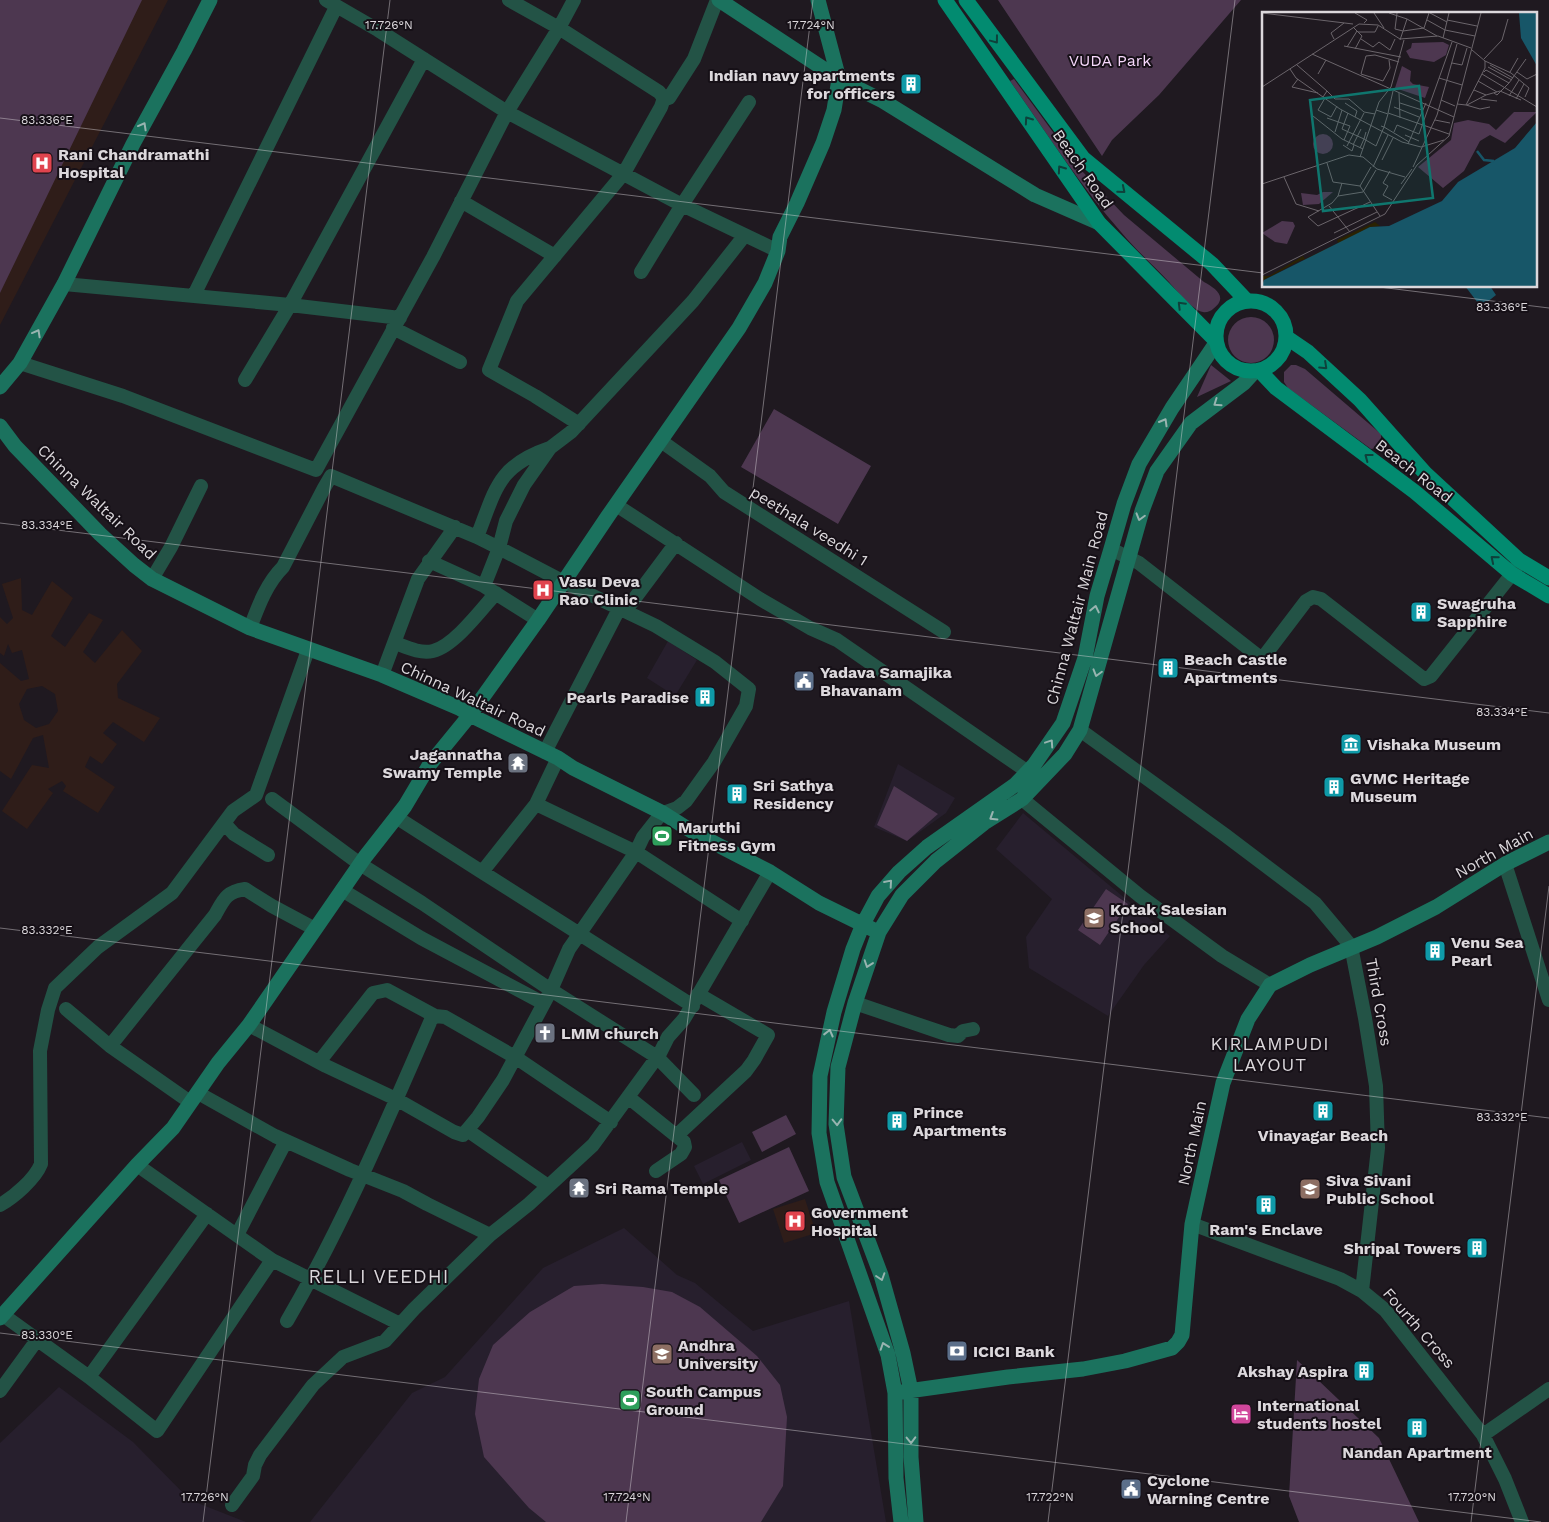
<svg xmlns="http://www.w3.org/2000/svg" width="1549" height="1522" font-family="'Work Sans',sans-serif">
  <style>
    .education { fill: #271f2d }
    .medical { fill: #2f1d19; fill-rule: evenodd }
    .green { fill: #4d3750 }
    .water { fill: #175668 }
    .lines { fill: none; stroke-linecap: round; stroke-linejoin: round }
    .street { stroke: #235346; stroke-width: 14 }
    .secondary { stroke: #1b725e; stroke-width: 15 }
    .primary { stroke: #028b70; stroke-width: 15 }
    .oneway { stroke: #0e413b }
    .oneway2 { stroke: #98b4b0 }
    .ticks { fill: none; stroke: #dcd8dc; stroke-width: 1; stroke-opacity: 0.45 }
    .labels { text-anchor: middle; dominant-baseline: central; stroke-width: 4; stroke-linejoin: round; paint-order: stroke }
    .park-label { font-size: 16px; fill: #f7d8fc; stroke: #161017 }
    .poi-label { font-size: 16px; font-weight: bold; fill: #dcd8dc; stroke: #161017; text-anchor: start }
    .street-label { font-size: 16px; fill: #dcd8dc; stroke: #161017 }
    .neighbourhood-label { font-size: 18px; letter-spacing: 1px; fill: #dcd8dc; stroke: #161017 }
    .quarter-label { font-size: 19px; letter-spacing: 1px; fill: #dcd8dc; stroke: #161017 }
    .inset-river { fill: none; stroke: #175668; stroke-width: 2.5 }
    .inset-road { fill: none; stroke: #6b656b; stroke-width: 1 }
    .view { fill: #0f766e; fill-opacity: 0.15; stroke: #0f766e; stroke-width: 2.5 }
    .inset-edge { fill: none; stroke: #dcd8dc; stroke-width: 2.5 }
    .ticks-label { font-size: 12px; text-anchor: middle; fill: #dcd8dc; stroke: #161017; stroke-width: 4; stroke-linejoin: round; paint-order: stroke }
  </style>
  <rect width="100%" height="100%" fill="#1f1920"/>
  <path class="education" d="M668,641l29,19 -22,36 -28,-18z
    M898,764l57,34 -9,15 -39,28 -33,-14z
    M1023,813l147,123 -26,29 -36,51 -79,-48 -3,-31 26,-38 -56,-50z
    M742,1142l9,18 -48,24 -9,-18z
    M624,1228l53,47 18,8 58,48 96,-30 37,221h-576l102,-129 33,-16 98,-109z
    M59,1387l74,55 57,58 56,22h-246v-79z"/>
  <path class="medical" d="M0,0h168l-168,325z
    M21,578l1,32 10,5 20,-34 21,17 -22,38 14,11 24,-34 14,7 -20,32 12,11 27,-33 20,21 -25,33 1,14 42,20 -16,24 -31,-20 -10,11 14,11 -15,20 -12,-8 -5,11 30,20 -17,26 -35,-22 3,-5 -4,-5 -14,8 5,4 -26,36 -25,-18 30,-46 17,3 -6,-33 -10,3 -22,41 -11,-8v-108l21,18 8,-2 -7,-29 -10,3 -4,-9 -4,12 -4,-3v-36l7,7 6,-6 -11,-34zM42,686l13,8 3,17 -9,13 -13,4 -12,-8 -5,-16 8,-15z
    M805,1199l11,34 -32,10 -11,-34z"/>
  <path class="green" d="M0,0h142l-142,293z
    M998,0h243l-82,95 -47,45 -10,16z
    M1014,79l66,90 44,46 80,67c11,6 25,15 9,27 -2,2 -7,4 -10,3 -11,-2 -27,-22 -34,-30 -16,-17 -33,-32 -48,-50 -41,-46 -75,-100 -111,-151z
    M1228 340a23 23 0 1 1 46 0a23 23 0 1 1-46 0Z
    M1211,365l20,16 -34,16z
    M1291,365h5l9,4 76,65v9l-5,5 -5,1 -83,-61 -4,-6v-10z
    M774,409l97,57 -33,58 -97,-57z
    M894,786l44,28 -31,27 -30,-16z
    M1106,889l22,15 -28,41 -22,-15z
    M786,1115l10,19 -34,18 -10,-20z
    M789,1147l20,44 -70,32 -20,-43z
    M602,1284l41,3 29,5 28,15 57,49 23,29 7,32 -4,69 -22,36h-215l-17,-14 -45,-51 -9,-43 4,-35 14,-34 37,-33 44,-26z
    M1297,1360l82,78 40,84h-120l-10,-26z"/>
  <path class="water" d="M1465,286h25l6,9 -15,12z"/>
  <g class="lines">
    <path class="street" d="M326,0l52,30 129,82 175,93 96,46
      M509,0l50,28 100,64 5,6 -3,9 -37,66 -107,128 -28,69 46,26 44,28
      M669,98l25,-39 23,-59
      M461,201l94,55
      M641,272l41,-67 67,-103
      M64,284l226,21 110,13
      M194,295l142,-288
      M393,328l67,34
      M20,363l103,33 193,74 117,-213 74,-145 52,-84 15,-28
      M245,380l45,-75 134,-246
      M661,441l49,35 14,16 220,140
      M616,505l144,94 50,29 27,12 191,132
      M477,537c19,-48 20,-71 73,-89
      M1111,549l28,14 123,96 44,-58 7,-4 8,2 103,80 7,-3 81,-102 6,-10
      M429,561l55,25 54,34
      M152,579l19,-32 30,-61
      M484,586l15,-38 65,34 92,44 59,36 34,27 -3,17 -32,56 -28,39 -9,7 -14,5 -5,5 -15,19 -7,15 -100,-48
      M626,610l50,-67
      M250,628c8,-21 16,-44 33,-61l41,-79 7,-12 146,61 22,11 7,-27 18,-36 26,-37 21,-16 122,-131 52,-66
      M395,643c11,4 25,11 38,8 21,-5 48,-41 63,-58
      M382,675l36,-96 37,-52
      M1080,730l145,105 90,68 36,43 14,72 11,68 2,62 -16,143
      M545,752l75,-145
      M272,799l88,65 62,39 129,87 106,67 37,38
      M1022,799l118,97 82,60 48,29
      M396,817l86,55 54,-68 22,-46
      M224,823l10,11 34,21
      M1505,864l44,136
      M482,872l211,134
      M342,890l79,48 122,65
      M855,1003l94,32 9,1 5,-5 10,-2
      M66,1009l44,37 80,56
      M249,1025l77,41 70,33 58,33 9,3 15,-18 25,-37 48,-90 18,-41 67,-97 106,69
      M110,1046l105,-131c9,-16 11,-23 30,-26l27,17 43,23
      M319,1062l54,-69 14,-3 48,26
      M198,1093l77,43 75,34 53,21 24,13 63,31
      M628,1097l56,45 1,5 -4,7 -25,17
      M467,1130l81,56
      M676,1136l70,-65 8,-11 14,-25 -70,-41
      M0,1205c14,-8 35,-26 41,-41l-1,-113 8,-41 7,-22 43,-41 74,-54 61,-82 23,-16 52,-145
      M1192,1224l148,55 22,12 23,19 98,125 22,44 17,43
      M237,1235l49,-94
      M272,1260l128,64
      M3,1315l86,62 68,54 115,-171 -135,-95
      M287,1321c56,-96 100,-200 144,-301l4,-4 10,1 70,40 96,65
      M89,1377l118,-163
      M0,1391l37,-51
      M1483,1435l66,-46
      M232,1505l21,-29 2,-11 5,-10 53,-70 30,-28 42,-16 29,-32 76,-74 39,-31 64,-59 67,-92 8,-16 16,-18 86,-147"/>
    <path class="secondary" d="M719,0l120,79 44,22 152,94 64,28
      M0,387l20,-24 44,-79 69,-140 51,-93 26,-51
      M0,426l15,20 85,88 34,31 18,14 98,49 132,47 77,33 11,7 88,43 15,10 90,45 30,19 77,40 49,31 53,26
      M0,1318l137,-153 36,-37 45,-65 31,-38 116,-168 40,-51 25,-42 40,-49 68,-95 70,-104 131,-188 26,-45 13,-32 2,-14 17,-34 26,-60 11,-33 5,-31 -21,-79
      M901,1392l107,-15 75,-8 42,-8 47,-13 6,-6 4,-7 10,-111 31,-141 25,-64 22,-34 40,-20 67,-28 59,-30 69,-43 44,-22
      M901,1522l-5,-44 -1,-85 -7,-38 -61,-173 -8,-49 1,-57 14,-64 19,-63 10,-25 15,-28 21,-24 28,-25 88,-62 19,-20 29,-42 22,-65 12,-62 14,-47 13,-45 15,-40 33,-56 44,-65
      M916,1522l-5,-65v-66l-8,-38 -22,-78 -37,-98 -8,-53 2,-57 17,-64 24,-71 23,-37 34,-34 48,-38 38,-24 43,-45 15,-24 62,-219 15,-40 34,-48 53,-40 10,-11"/>
    <path class="primary" d="M945,0l154,223 116,117
      M966,0l117,158 129,106 35,37
      M1216 336a35 35 0 1 1 70 0a35 35 0 1 1-70 0Z
      M1286,337l22,15 52,48 65,73 94,87 30,18
      M1259,370l17,18 139,104 97,82 37,22"/>
  </g>
  <defs><path id="oneway-chevron" d="M-2-3.5L2.5 0L-2 3.5" fill="none" stroke-width="1.6" stroke-linecap="round" stroke-linejoin="round" transform="scale(1.25)"/></defs>
  <g class="oneway">
    <use href="#oneway-chevron" transform="translate(995 40) rotate(53)"/>
    <use href="#oneway-chevron" transform="translate(1028 120) rotate(-125)"/>
    <use href="#oneway-chevron" transform="translate(1061 169) rotate(-125)"/>
    <use href="#oneway-chevron" transform="translate(1122 190) rotate(40)"/>
    <use href="#oneway-chevron" transform="translate(1181 305) rotate(-135)"/>
    <use href="#oneway-chevron" transform="translate(1324 366) rotate(43)"/>
    <use href="#oneway-chevron" transform="translate(1368 457) rotate(-143)"/>
    <use href="#oneway-chevron" transform="translate(1494 559) rotate(-140)"/>
  </g>
  <g class="oneway2">
    <use href="#oneway-chevron" transform="translate(143 126) rotate(-61)"/>
    <use href="#oneway-chevron" transform="translate(37 333) rotate(-61)"/>
    <use href="#oneway-chevron" transform="translate(1217 403) rotate(145)"/>
    <use href="#oneway-chevron" transform="translate(1164 422) rotate(-60)"/>
    <use href="#oneway-chevron" transform="translate(1140 517) rotate(106)"/>
    <use href="#oneway-chevron" transform="translate(1095 609) rotate(-78)"/>
    <use href="#oneway-chevron" transform="translate(1097 673) rotate(106)"/>
    <use href="#oneway-chevron" transform="translate(1050 743) rotate(-56)"/>
    <use href="#oneway-chevron" transform="translate(993 817) rotate(148)"/>
    <use href="#oneway-chevron" transform="translate(889 883) rotate(-49)"/>
    <use href="#oneway-chevron" transform="translate(868 964) rotate(109)"/>
    <use href="#oneway-chevron" transform="translate(829 1033) rotate(-76)"/>
    <use href="#oneway-chevron" transform="translate(837 1122) rotate(88)"/>
    <use href="#oneway-chevron" transform="translate(881 1277) rotate(72)"/>
    <use href="#oneway-chevron" transform="translate(884 1346) rotate(-109)"/>
    <use href="#oneway-chevron" transform="translate(911 1440) rotate(89)"/>
  </g>
  <path class="ticks" d="M0,118l1263,155M1371,286l178,22M0,523l1549,190M0,928l1549,190M0,1333l1541,189M203,1522l187,-1522M626,1522l187,-1522M1048,1522l187,-1522M1471,1522l78,-636"/>
  <defs>
    <g id="building-square" transform="scale(1.125)"><rect x="-9" y="-9" width="18" height="18" rx="4" fill="#0f9aa8" stroke="#161017"/><path d="M-4-6H4V6H1V3H-1V6H-4ZM-2.5-4.3h1.7v1.8h-1.7ZM.8-4.3h1.7v1.8H.8ZM-2.5-1h1.7V.8h-1.7ZM.8-1h1.7V.8H.8Z" fill="#fff"/></g>
    <g id="hospital-square" transform="scale(1.125)"><rect x="-9" y="-9" width="18" height="18" rx="4" fill="#e0444e" stroke="#161017"/><path d="M-5-5h3v3.5h4V-5h3V5h-3V1.5h-4V5h-3Z" fill="#fff"/></g>
    <g id="civic-square" transform="scale(1.125)"><rect x="-9" y="-9" width="18" height="18" rx="4" fill="#5c6f8a" stroke="#161017"/><path d="M-.6-6.5H3V-4.5H.6V-3L4-1V1h2V6H-6V1h2V-1L-.6-3ZM-1.2 2.5V6h2.4V2.5Z" fill="#fff"/></g>
    <g id="museum-square" transform="scale(1.125)"><rect x="-9" y="-9" width="18" height="18" rx="4" fill="#0f9aa8" stroke="#161017"/><path d="M0-6L6-3V-2H-6V-3ZM-5-1h2V3h-2ZM-1-1h2V3h-2ZM3-1h2V3H3ZM-6 4H6V6H-6Z" fill="#fff"/></g>
    <g id="temple-square" transform="scale(1.125)"><rect x="-9" y="-9" width="18" height="18" rx="4" fill="#6b7280" stroke="#161017"/><path d="M0-6L5-2H3V0L6.5 2.5H4V6H1.5V3h-3V6H-4V2.5H-6.5L-3 0V-2H-5Z" fill="#fff"/></g>
    <g id="stadium-square" transform="scale(1.125)"><rect x="-9" y="-9" width="18" height="18" rx="4" fill="#2e9e5b" stroke="#161017"/><path d="M0-5a6.5 5 0 1 0 0 10a6.5 5 0 1 0 0-10ZM-3.5-1.8h7v3.6h-7Z" fill="#fff"/></g>
    <g id="school-square" transform="scale(1.125)"><rect x="-9" y="-9" width="18" height="18" rx="4" fill="#8d6e63" stroke="#161017"/><path d="M0-5L7-2L0 1L-7-2ZM-4 1L0 2.5L4 1V4Q0 6-4 4Z" fill="#fff"/></g>
    <g id="church-square" transform="scale(1.125)"><rect x="-9" y="-9" width="18" height="18" rx="4" fill="#6b7280" stroke="#161017"/><path d="M-1.2-6h2.4v3.5h3.3v2.4h-3.3V6h-2.4V-.1h-3.3v-2.4h3.3Z" fill="#fff"/></g>
    <g id="bank-square" transform="scale(1.125)"><rect x="-9" y="-9" width="18" height="18" rx="4" fill="#5c6f8a" stroke="#161017"/><path d="M-6-4H6V4H-6ZM0-2.3a2.3 2.3 0 1 0 0 4.6a2.3 2.3 0 1 0 0-4.6Z" fill="#fff"/></g>
    <g id="university-square" transform="scale(1.125)"><rect x="-9" y="-9" width="18" height="18" rx="4" fill="#8d6e63" stroke="#161017"/><path d="M0-5L7-2L0 1L-7-2ZM-4 1L0 2.5L4 1V4Q0 6-4 4Z" fill="#fff"/></g>
    <g id="hotel-square" transform="scale(1.125)"><rect x="-9" y="-9" width="18" height="18" rx="4" fill="#d1479c" stroke="#161017"/><path d="M-6-4.5h1.5V1H6V5H4.5V3h-9V5H-6ZM-4 0a1.8 1.8 0 1 1 3.6 0ZM.5 0V-2.5h3Q6-2.5 6 0Z" fill="#fff"/></g>
  </defs>
  <g fill-rule="evenodd">
    <use href="#building-square" x="911" y="84"/>
    <use href="#hospital-square" x="42" y="163"/>
    <use href="#hospital-square" x="543" y="590"/>
    <use href="#building-square" x="1421" y="612"/>
    <use href="#building-square" x="1168" y="668"/>
    <use href="#civic-square" x="804" y="681"/>
    <use href="#building-square" x="705" y="697"/>
    <use href="#museum-square" x="1351" y="744"/>
    <use href="#temple-square" x="518" y="763"/>
    <use href="#building-square" x="1334" y="787"/>
    <use href="#building-square" x="737" y="794"/>
    <use href="#stadium-square" x="662" y="836"/>
    <use href="#school-square" x="1094" y="918"/>
    <use href="#building-square" x="1435" y="951"/>
    <use href="#church-square" x="545" y="1033"/>
    <use href="#building-square" x="1323" y="1111"/>
    <use href="#building-square" x="897" y="1121"/>
    <use href="#temple-square" x="579" y="1188"/>
    <use href="#school-square" x="1310" y="1189"/>
    <use href="#building-square" x="1266" y="1205"/>
    <use href="#hospital-square" x="795" y="1221"/>
    <use href="#building-square" x="1477" y="1248"/>
    <use href="#bank-square" x="957" y="1351"/>
    <use href="#university-square" x="662" y="1354"/>
    <use href="#building-square" x="1364" y="1371"/>
    <use href="#stadium-square" x="630" y="1400"/>
    <use href="#hotel-square" x="1241" y="1414"/>
    <use href="#building-square" x="1417" y="1428"/>
    <use href="#civic-square" x="1131" y="1489"/>
  </g>
  <g class="labels">
    <g class="park-label">
      <text x="1110" y="60">VUDA Park</text>
    </g>
    <g class="poi-label">
      <text x="895" y="75" text-anchor="end">Indian navy apartments<tspan x="895" dy="18">for officers</tspan></text>
      <text x="58" y="154">Rani Chandramathi<tspan x="58" dy="18">Hospital</tspan></text>
      <text x="559" y="581">Vasu Deva<tspan x="559" dy="18">Rao Clinic</tspan></text>
      <text x="1437" y="603">Swagruha<tspan x="1437" dy="18">Sapphire</tspan></text>
      <text x="1184" y="659">Beach Castle<tspan x="1184" dy="18">Apartments</tspan></text>
      <text x="820" y="672">Yadava Samajika<tspan x="820" dy="18">Bhavanam</tspan></text>
      <text x="689" y="697" text-anchor="end">Pearls Paradise</text>
      <text x="1367" y="744">Vishaka Museum</text>
      <text x="502" y="754" text-anchor="end">Jagannatha<tspan x="502" dy="18">Swamy Temple</tspan></text>
      <text x="1350" y="778">GVMC Heritage<tspan x="1350" dy="18">Museum</tspan></text>
      <text x="753" y="785">Sri Sathya<tspan x="753" dy="18">Residency</tspan></text>
      <text x="678" y="827">Maruthi<tspan x="678" dy="18">Fitness Gym</tspan></text>
      <text x="1110" y="909">Kotak Salesian<tspan x="1110" dy="18">School</tspan></text>
      <text x="1451" y="942">Venu Sea<tspan x="1451" dy="18">Pearl</tspan></text>
      <text x="561" y="1033">LMM church</text>
      <text x="913" y="1112">Prince<tspan x="913" dy="18">Apartments</tspan></text>
      <text x="1323" y="1135" text-anchor="middle">Vinayagar Beach</text>
      <text x="1326" y="1180">Siva Sivani<tspan x="1326" dy="18">Public School</tspan></text>
      <text x="595" y="1188">Sri Rama Temple</text>
      <text x="811" y="1212">Government<tspan x="811" dy="18">Hospital</tspan></text>
      <text x="1266" y="1229" text-anchor="middle">Ram's Enclave</text>
      <text x="1461" y="1248" text-anchor="end">Shripal Towers</text>
      <text x="678" y="1345">Andhra<tspan x="678" dy="18">University</tspan></text>
      <text x="973" y="1351">ICICI Bank</text>
      <text x="1348" y="1371" text-anchor="end">Akshay Aspira</text>
      <text x="646" y="1391">South Campus<tspan x="646" dy="18">Ground</tspan></text>
      <text x="1257" y="1405">International<tspan x="1257" dy="18">students hostel</tspan></text>
      <text x="1417" y="1452" text-anchor="middle">Nandan Apartment</text>
      <text x="1147" y="1480">Cyclone<tspan x="1147" dy="18">Warning Centre</tspan></text>
    </g>
    <g class="street-label">
      <text transform="translate(1083 169) rotate(55)">Beach Road</text>
      <text transform="translate(1414 471) rotate(38)">Beach Road</text>
      <text transform="translate(97 502) rotate(44)">Chinna Waltair Road</text>
      <text transform="translate(809 526) rotate(32)">peethala veedhi 1</text>
      <text transform="translate(1077 608) rotate(-75)">Chinna Waltair Main Road</text>
      <text transform="translate(473 699) rotate(25)">Chinna Waltair Road</text>
      <text transform="translate(1494 853) rotate(-29)">North Main</text>
      <text transform="translate(1379 1002) rotate(80)">Third Cross</text>
      <text transform="translate(1192 1143) rotate(-78)">North Main</text>
      <text transform="translate(1419 1328) rotate(49)">Fourth Cross</text>
    </g>
    <g class="neighbourhood-label">
      <text x="1270" y="1043">KIRLAMPUDI<tspan x="1270" dy="21">LAYOUT</tspan></text>
    </g>
    <g class="quarter-label">
      <text x="379" y="1276">RELLI VEEDHI</text>
    </g>
  </g>
  <g transform="translate(1262 12)">
    <rect width="275" height="275" fill="#1f1920"/>
    <path d="M181,30l6,3 -3,10 -12,7 -24,-4 -4,-7 5,-3 1,-5zM140,54l9,5 -1,10 3,3 16,3 -4,11 -30,-10zM252,100h23l-32,31 -15,-8 -10,6 -16,30 -21,17 -25,-21 33,-27 3,-17 14,-3 21,4 7,6zM51 132a10 10 0 1 1 20 0a10 10 0 1 1-20 0ZM61,180h10l-14,12 -16,1 -2,-12 16,2zM20,209l11,1 2,4 -8,18 -12,-2 -13,-9z" fill="#4d3750"/>
    <path d="M113,210l5,4 -10,1 -28,15 -15,8 -21,9 -7,2 -37,20v-5h7l34,-20 2,3 33,-16 -1,-3z" fill="#2a2202"/>
    <path d="M257,1h18v53l-16,-28zM275,110v164h-275l2,-6 106,-53 19,-1 53,-25 16,-19 57,-34z" fill="#175668"/>
    <path class="inset-river" d="M215,139l7,9 10,1"/>
    <path class="inset-road" d="M0,1l91,11M93,1l12,7 -3,3M112,1l10,15M127,1l18,6 -7,21M135,1l-2,16 8,2 21,-3 5,-15M168,1l17,9M145,7l30,17M165,8l18,10 30,6M185,8l30,6M91,15l9,9 -7,13M96,20h17l3,-6M181,26l6,-25M72,27l-3,-6 13,-10M99,27l12,8 6,-5 11,8 5,-11M82,34l57,11M85,35l10,-16M50,42l142,63M222,47l18,-19 6,-21M127,48l1,8 -7,13 -22,-7 5,-18 9,-1 24,7M223,49l26,12 18,15 -4,9M190,51l10,2 5,-17M35,53l30,26 -4,6M228,53l23,13M226,55l24,13M28,57l6,9 44,31 62,33 19,5 23,-7M222,60l2,-2 23,13M248,60l8,-14M255,60l10,7 10,-5M56,62l8,-14M220,62l55,33M177,66l23,7M36,67l-6,8 26,6M216,69l19,11M0,75l97,-63 19,1 22,14 38,-3 33,12M65,79l8,8h14l15,13 11,2M131,79l-5,22 61,21M137,81l1,25M232,81l3,2 12,-12 17,-24M224,83l14,-4 21,9M247,84l10,-16M63,86l-7,12 13,7 6,-11M219,87l16,2M254,87l8,-15M179,88l14,6M83,91l12,8 -2,6M138,91l22,7M195,92l9,1 19,-37v-7l-13,-11M204,93l14,4 10,-2M205,93l19,-10 -12,-5M132,95l25,10M114,98l12,4 -4,13 25,15M86,101l-6,16 22,10 -4,9M51,104l29,23 21,10M65,106l23,8 -6,14M173,108l15,3M73,120l7,-22M104,120l-2,7 12,7 8,-19 -3,-1M132,120l3,-7 22,9 33,-92M143,123l14,6M146,132l18,-41M81,133l9,6 2,-6M91,133l8,-16M85,134l17,-33M98,145l19,-55 12,-15 13,-47M120,148l11,-22M65,151l6,19 27,4 20,30M111,155l15,-32M151,155l24,-52 20,-71M128,159l-7,12 5,3 -5,9 9,5M22,165l12,27 23,7M80,171l-4,13 -6,7 -24,14 10,9 52,-24M0,172l87,-29 14,2 14,12 28,8M139,172l11,-15M98,174l11,-19M76,184l25,-4 13,-22M67,194l21,26M72,221l43,-21M0,263l123,-61 32,-49 32,-29 32,-123"/>
    <path class="view" d="M157,74l14,112 -110,13 -13,-111z"/>
    <rect width="275" height="275" class="inset-edge"/>
  </g>
  <g class="ticks-label">
    <text x="389" y="29">17.726°N</text>
    <text x="811" y="29">17.724°N</text>
    <text x="47" y="124">83.336°E</text>
    <text x="1502" y="311">83.336°E</text>
    <text x="47" y="529">83.334°E</text>
    <text x="1502" y="716">83.334°E</text>
    <text x="47" y="934">83.332°E</text>
    <text x="1502" y="1121">83.332°E</text>
    <text x="47" y="1339">83.330°E</text>
    <text x="205" y="1501">17.726°N</text>
    <text x="627" y="1501">17.724°N</text>
    <text x="1050" y="1501">17.722°N</text>
    <text x="1472" y="1501">17.720°N</text>
  </g>
</svg>
